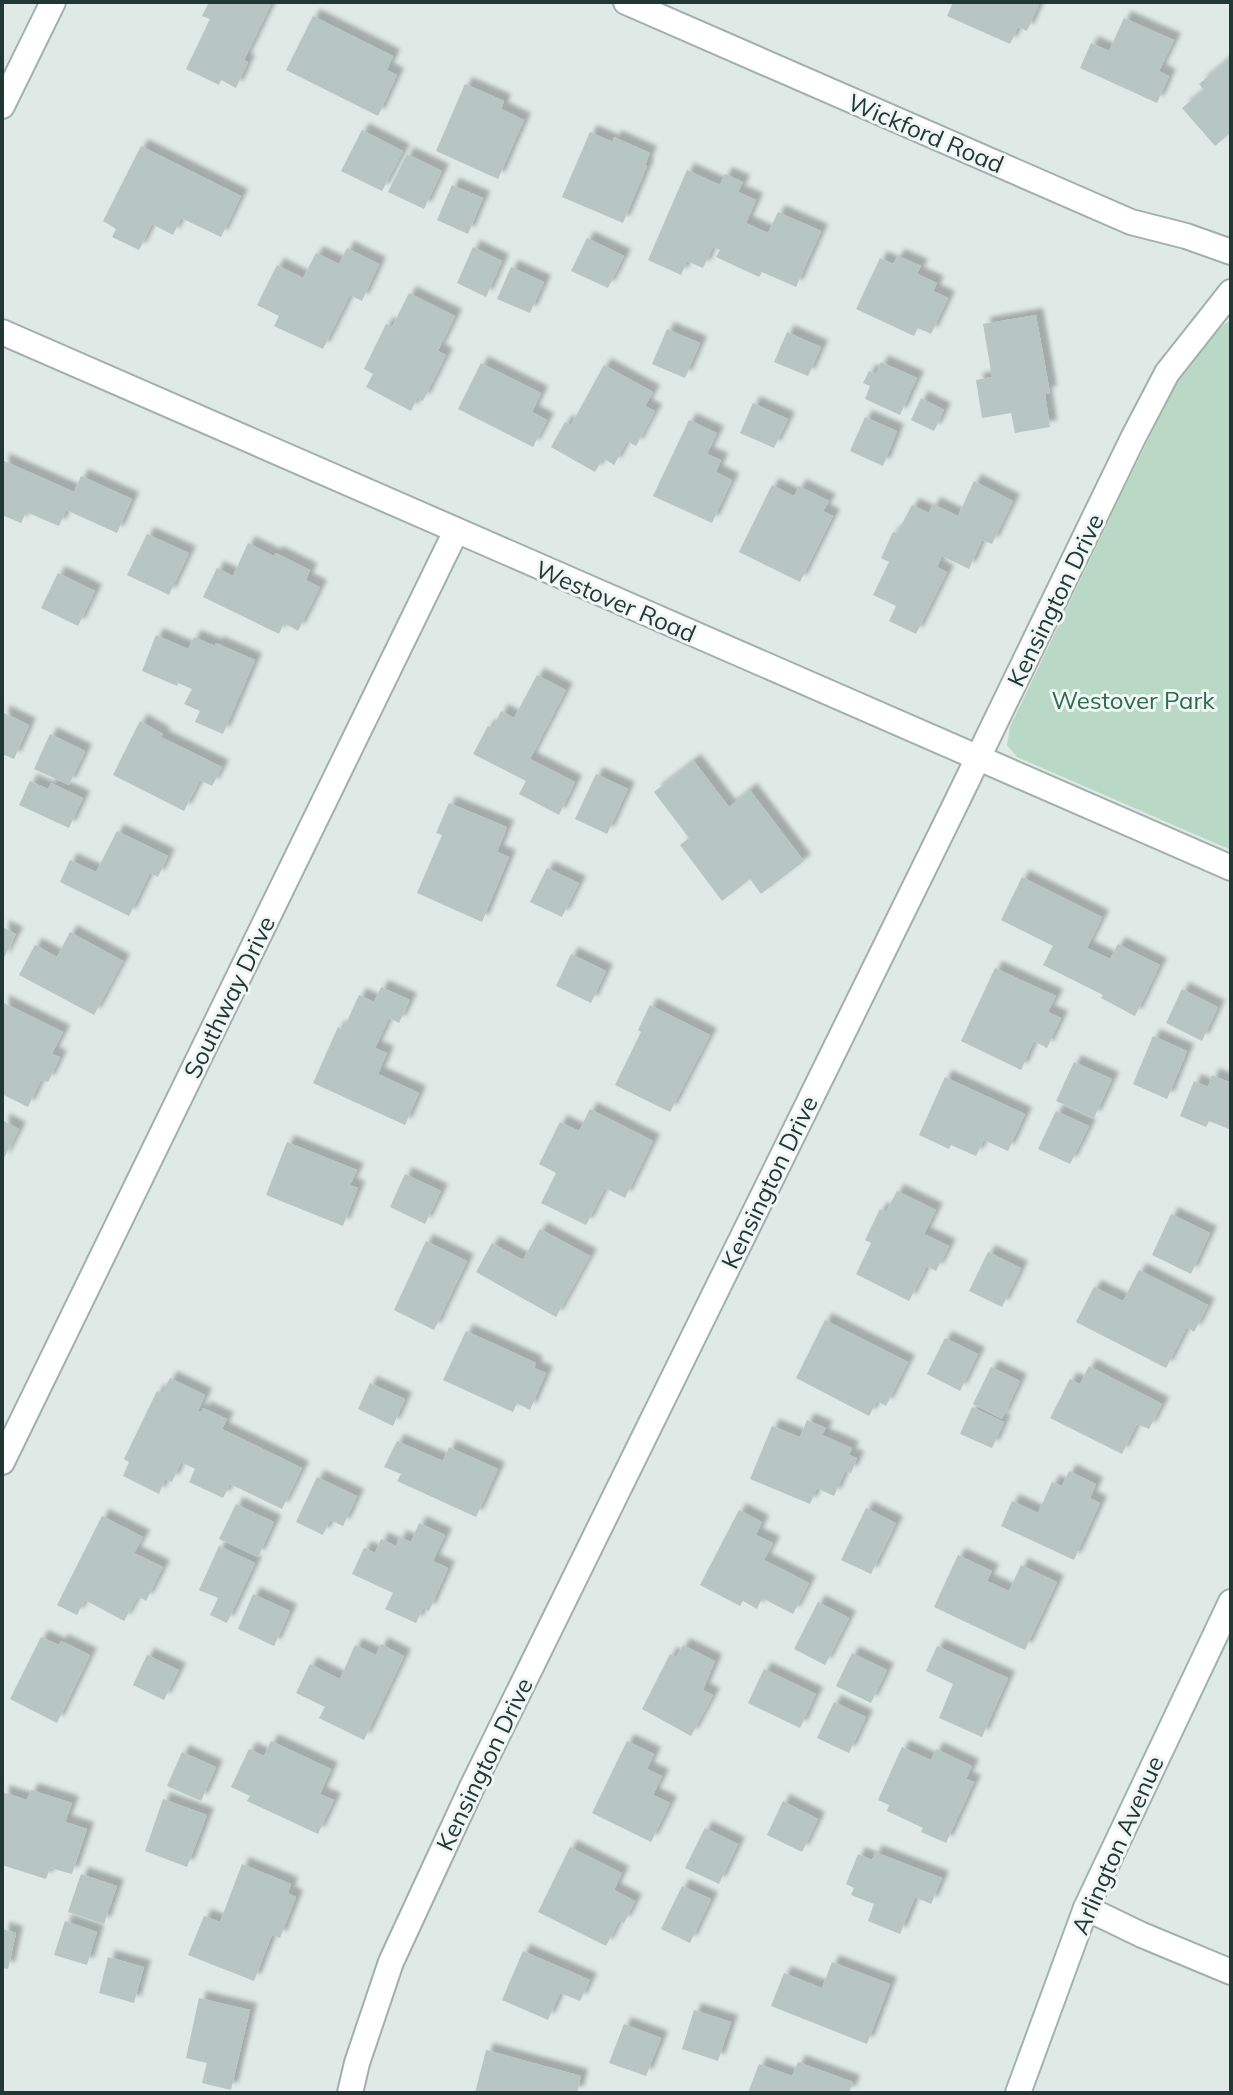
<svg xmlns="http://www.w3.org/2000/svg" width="1233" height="2095" font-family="Mulish,sans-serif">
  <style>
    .green { fill: #b9d9c6 }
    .building { fill: #b7c6c2; filter: url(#shadow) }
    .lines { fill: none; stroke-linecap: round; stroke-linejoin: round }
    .street-casing { stroke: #a2b0ad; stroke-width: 28 }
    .secondary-casing { stroke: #9fb4af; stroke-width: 28 }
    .street { stroke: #fff; stroke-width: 24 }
    .secondary { stroke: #fff; stroke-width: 24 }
    .labels { text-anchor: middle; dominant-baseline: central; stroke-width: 6; stroke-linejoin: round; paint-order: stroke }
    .street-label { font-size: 24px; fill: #213734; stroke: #eff6f3 }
    .park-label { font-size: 24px; fill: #2e6b4e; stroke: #eff6f3 }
  </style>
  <defs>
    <filter id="shadow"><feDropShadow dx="7" dy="-7" stdDeviation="2" flood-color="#0004"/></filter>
  </defs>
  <rect width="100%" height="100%" fill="#dfe9e6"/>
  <path class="green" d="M1231,320v530l-214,-93 -10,-12 3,-18 113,-236 58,-117 24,-29 18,-20z"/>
  <path class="building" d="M209,2h63l-28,58 4,2 -12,26 -15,-8 -2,5 -33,-16 24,-50 -8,-3z
    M953,2h81l5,2 -12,27 -9,-4 -8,17 -63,-28z
    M313,16l80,40 -6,14 10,5 -19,41 -92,-46z
    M1124,18l50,22 -15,31 10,5 -12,27 -77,-35 11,-25 18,8z
    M1231,57v75l-16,14 -33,-38 22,-18 -5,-6z
    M465,84l39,17 -3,8 23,11 -26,59 -62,-28z
    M362,130l41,21 -21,40 -41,-20z
    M590,132l23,10 1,-5 36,16 -5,12 2,1 -24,57 -61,-26z
    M141,146l100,50 -20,41 -40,-19 -8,17 -21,-11 -13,26 -27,-13 4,-8 -13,-8z
    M407,154l35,17 -18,38 -36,-17z
    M687,170l33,15 5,-11 18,8 -5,10 18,8 -10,23 22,10 10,-21 43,19 -25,56 -34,-15 -3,5 -43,-20 4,-7 -7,-3 -10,21 -16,-7 -6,14 -33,-15z
    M452,185l31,13 -15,36 -31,-14z
    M587,238l37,18 -16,32 -37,-17z
    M473,247l29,14 -16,36 -29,-14z
    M347,248l32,16 -17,37 -12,-6 -27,54 -49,-23 5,-10 -22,-11 20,-40 26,13 13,-25 23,11z
    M898,256l23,10 -4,8 20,9 -4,8 15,7 -17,36 -13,-6 -4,8 -58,-27 24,-51 13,6z
    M511,267l33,15 -14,31 -33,-14z
    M409,293l46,23 -17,35 8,4 -23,46 -6,-3 -6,13 -45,-24 7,-13 -9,-5 22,-45 6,3z
    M1036,315l14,78 -5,1 5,33 -35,6 -4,-20 -29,5 -6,-38 16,-3 -9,-53z
    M667,329l33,14 -15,35 -33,-14z
    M787,332l34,15 -13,29 -34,-14z
    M881,362l36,16 -17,37 -35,-16 5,-13 -7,-3 6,-12 7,3z
    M481,363l60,30 -9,19 15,8 -14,27 -75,-38z
    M604,365l49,27 -8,14 10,5 -19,35 -9,-5 -13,24 -11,-7 -8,14 -44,-25 14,-25 6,3z
    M921,398l23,12 -10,21 -23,-11z
    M753,403l35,16 -14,29 -34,-15z
    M865,417l32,14 -14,35 -33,-15z
    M689,420l28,13 -10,21 14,6 -5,12 16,8 -20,43 -59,-27z
    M2,460l72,32 7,-16 51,23 -15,34 -51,-23 -7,16 -33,-14 -5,11 -19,-8z
    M974,481l39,20 -21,43 -10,-4 -13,29 -27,-13 -5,11 10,5 -31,62 -27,-13 7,-15 -23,-11 16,-33 -8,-4 12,-26 4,1 15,-28 17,8 4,-9 25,12z
    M772,485l22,11 5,-10 30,15 -6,10 10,5 -33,66 -61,-30z
    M147,534l42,19 -20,42 -42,-20z
    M248,543l26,13 2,-3 34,17 -4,10 14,7 -22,44 -14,-8 -5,11 -76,-37 14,-29 16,8z
    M58,573l37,18 -17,35 -37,-18z
    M156,635l32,14 6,-12 21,9 1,-3 39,17 -32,74 -28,-12 5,-11 -16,-7 8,-15 -14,-6 -1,3 -35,-15z
    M537,675l29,15 -36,69 45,23 -16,33 -40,-21 7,-13 -53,-27 15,-28 5,2 8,-17 13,7z
    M2,712l27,13 -15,34 -12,-5z
    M140,721l23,13 -2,3 61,30 -10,19 -12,-6 -16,31 -71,-36z
    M50,734l35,17 -16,34 -35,-16z
    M694,761l35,46 21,-17 54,71 -43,33 -11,-15 -28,22 -42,-56 9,-7 -35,-46z
    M596,774l32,15 -21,45 -32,-15z
    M30,781l18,8 3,-6 32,15 -14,30 -50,-23z
    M449,803l58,24 -10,25 12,5 -27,65 -65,-29 25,-58 -6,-2z
    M117,831l51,25 -10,21 -8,-4 -21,43 -69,-34 10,-22 26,12z
    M547,868l32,15 -17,34 -32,-15z
    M1022,877l80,40 -15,31 23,11 8,-15 42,21 -25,51 -34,-18 2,-3 -60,-30 10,-19 -52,-26z
    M2,927l14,7 -14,28z
    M70,932l53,29 -29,54 -75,-40 16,-30 22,12z
    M571,954l35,17 -15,32 -35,-17z
    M995,968l61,28 -8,16 13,6 -14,30 -13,-7 -13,29 -60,-29z
    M381,987l29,13 -11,23 -10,-5 -14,30 12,5 -9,21 41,19 -14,32 -92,-42 25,-56 5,3 16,-35 15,7z
    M1182,989l36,18 -16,34 -36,-18z
    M2,1002l61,30 -11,22 8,3 -12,25 -7,-2 -13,27 -26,-13z
    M650,1005l60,30 -40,77 -55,-27 26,-53 -3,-2z
    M1153,1036l34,15 -20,48 -34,-15z
    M1074,1062l38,17 -18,39 -38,-17z
    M1212,1075l19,8v47l-22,-9 -3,6 -26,-11 14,-35 14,6z
    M945,1077l80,37 -17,37 -24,-11 -8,16 -25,-11 -2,4 -30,-14z
    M590,1109l63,32 -28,57 -20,-10 -19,37 -45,-22 15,-30 -17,-9 21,-42 19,9z
    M1056,1111l33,15 -19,38 -32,-15z
    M2,1120l17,9 -17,33z
    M287,1142l70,28 -7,15 8,3 -15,38 -77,-31z
    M405,1174l36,17 -16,33 -35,-17z
    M897,1191l39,19 -12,24 25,12 -13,25 -9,-5 -18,35 -53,-27 15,-31 -6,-3 15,-31 6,3z
    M1171,1214l39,19 -19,41 -39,-19z
    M540,1229l50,27 -34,61 -80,-45 16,-29 31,17z
    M426,1241l41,20 -33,69 -40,-20z
    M988,1252l33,16 -19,39 -33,-16z
    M1139,1270l69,35 -14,27 -7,-5 -21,41 -90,-46 18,-35 29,14z
    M825,1320l83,42 -22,44 -9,-5 -8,15 -73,-38z
    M466,1331l70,32 -2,5 12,5 -16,37 -13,-7 -4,9 -70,-32z
    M945,1338l33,16 -18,37 -33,-17z
    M1089,1366l73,38 -13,25 -12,-5 -15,30 -72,-36 20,-39 10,5z
    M991,1367l29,14 -18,38 -29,-15z
    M170,1378l35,17 -7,16 4,1 1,-4 24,11 -5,10 80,39 -20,41 -52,-25 -7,14 -34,-16 6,-13 -14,-7 -9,20 -7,-3 -6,15 -36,-18 6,-14 -5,-3 33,-68 5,3z
    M370,1383l35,16 -12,27 -35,-17z
    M972,1407l32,15 -12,26 -32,-14z
    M807,1420l19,8 -4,7 30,13 -3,7 8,3 -6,15 -6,-2 -11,25 -17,-8 -7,16 -60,-25 22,-53 28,11z
    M397,1441l46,20 6,-14 49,22 -22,48 -79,-36 4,-7 -17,-7z
    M1069,1471l27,13 -6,14 10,5 -26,57 -73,-34 11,-25 26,12 14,-31 10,4z
    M317,1477l40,19 -14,30 -13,-6 -7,15 -27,-13z
    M236,1504l38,18 -16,35 -39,-18z
    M866,1508l30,15 -25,51 -30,-14z
    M739,1510l23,12 -6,13 17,8 -9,17 45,23 -16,31 -31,-16 -5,11 -14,-8 -3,5 -40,-21z
    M102,1516l41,21 -9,16 29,14 -17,34 -8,-5 -14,25 -39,-21 -8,15 -20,-10z
    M419,1523l26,12 -12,26 15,7 -19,43 -6,-3 -7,15 -31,-14 8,-16 -41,-19 12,-26 11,5 6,-14 15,7 3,-9 12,5z
    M219,1546l36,17 -28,60 -17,-8 8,-17 -19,-8z
    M958,1555l34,16 -5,10 22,10 12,-26 36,17 -32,68 -91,-43z
    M253,1594l37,17 -16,35 -36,-17z
    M818,1602l31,16 -24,47 -31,-16z
    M41,1637l18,8 2,-4 29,14 -33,68 -47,-24z
    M381,1644l23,12 -40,84 -45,-22 6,-11 -29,-14 14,-29 30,15 15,-34 21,10z
    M683,1645l32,16 -12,29 10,5 -22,41 -49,-27 28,-55 6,3z
    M937,1646l71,32 -26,59 -43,-19 14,-34 -27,-13z
    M852,1653l35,17 -16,33 -35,-17z
    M147,1655l32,15 -15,30 -31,-15z
    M764,1669l52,25 -16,34 -52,-25z
    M834,1702l32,15 -17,36 -32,-15z
    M271,1741l60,28 -11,25 14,6 -16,34 -71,-33 3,-5 -19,-9 18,-38 15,7z
    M627,1741l27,13 -7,15 15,7 -9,19 17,8 -19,39 -59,-29z
    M902,1747l29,13 5,-11 36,17 -6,13 8,3 -28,61 -25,-11 2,-4 -36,-17 2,-6 -11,-5z
    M182,1752l34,15 -15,34 -34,-15z
    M31,1790l41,13 -7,19 22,7 -15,45 -22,-6 -4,11 -44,-14v-73l25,8z
    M163,1799l44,16 -20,52 -42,-16z
    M783,1801l35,18 -16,33 -35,-17z
    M705,1828l33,16 -19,40 -34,-16z
    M570,1847l52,26 -8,17 21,11 -11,22 -5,-2 -13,25 -68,-34z
    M875,1852l67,26 -11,26 -16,-7 -15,37 -32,-13 6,-17 -23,-9 3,-7 -8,-4 12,-30 14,6z
    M242,1864l49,20 -3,9 8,4 -16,41 -8,-3 -18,46 -66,-26 16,-39 16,6z
    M81,1874l36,12 -13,38 -36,-12z
    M682,1886l29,13 -21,44 -29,-14z
    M65,1921l32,11 -10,33 -33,-10z
    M2,1929l14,4 -8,36 -6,-1z
    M523,1951l67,29 -10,21 -20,-8 -12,27 -46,-20z
    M108,1957l36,10 -10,36 -35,-10z
    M832,1962l58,22 -23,60 -96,-38 13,-33 38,15z
    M199,1998l51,12 -19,80 -29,-7 5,-20 -21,-5z
    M694,2010l37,12 -13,39 -36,-12z
    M624,2024l37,14 -15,38 -37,-13z
    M486,2050l95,26 -4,17h-102z
    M798,2062l55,20 -4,11h-101l11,-29 33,12z"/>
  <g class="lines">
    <g class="street-casing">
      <path id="street" d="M626,2l505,220 55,14 45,16
        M2,332l1229,536
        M2,1462l454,-931
        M1086,1908l56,27 89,37
        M350,2093l7,-30 34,-101 81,-175 487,-990 174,-359 34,-65 64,-81"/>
    </g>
    <g class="secondary-casing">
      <path id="secondary" d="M2,106l51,-104
        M1018,2093l68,-185 145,-306"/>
    </g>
    <use href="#street" class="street"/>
    <use href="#secondary" class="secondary"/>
  </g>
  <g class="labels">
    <g class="street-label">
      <text transform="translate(926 133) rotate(23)">Wickford Road</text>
      <text transform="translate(1055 600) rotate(-64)">Kensington Drive</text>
      <text transform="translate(616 601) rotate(23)">Westover Road</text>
      <text transform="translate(229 997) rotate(-64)">Southway Drive</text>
      <text transform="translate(769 1182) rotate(-64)">Kensington Drive</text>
      <text transform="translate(484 1764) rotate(-64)">Kensington Drive</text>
      <text transform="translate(1117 1845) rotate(-66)">Arlington Avenue</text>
    </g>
    <g class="park-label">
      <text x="1133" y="700">Westover Park</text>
    </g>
  </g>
  <rect width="1233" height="2095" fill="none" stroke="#213734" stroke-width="8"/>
</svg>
